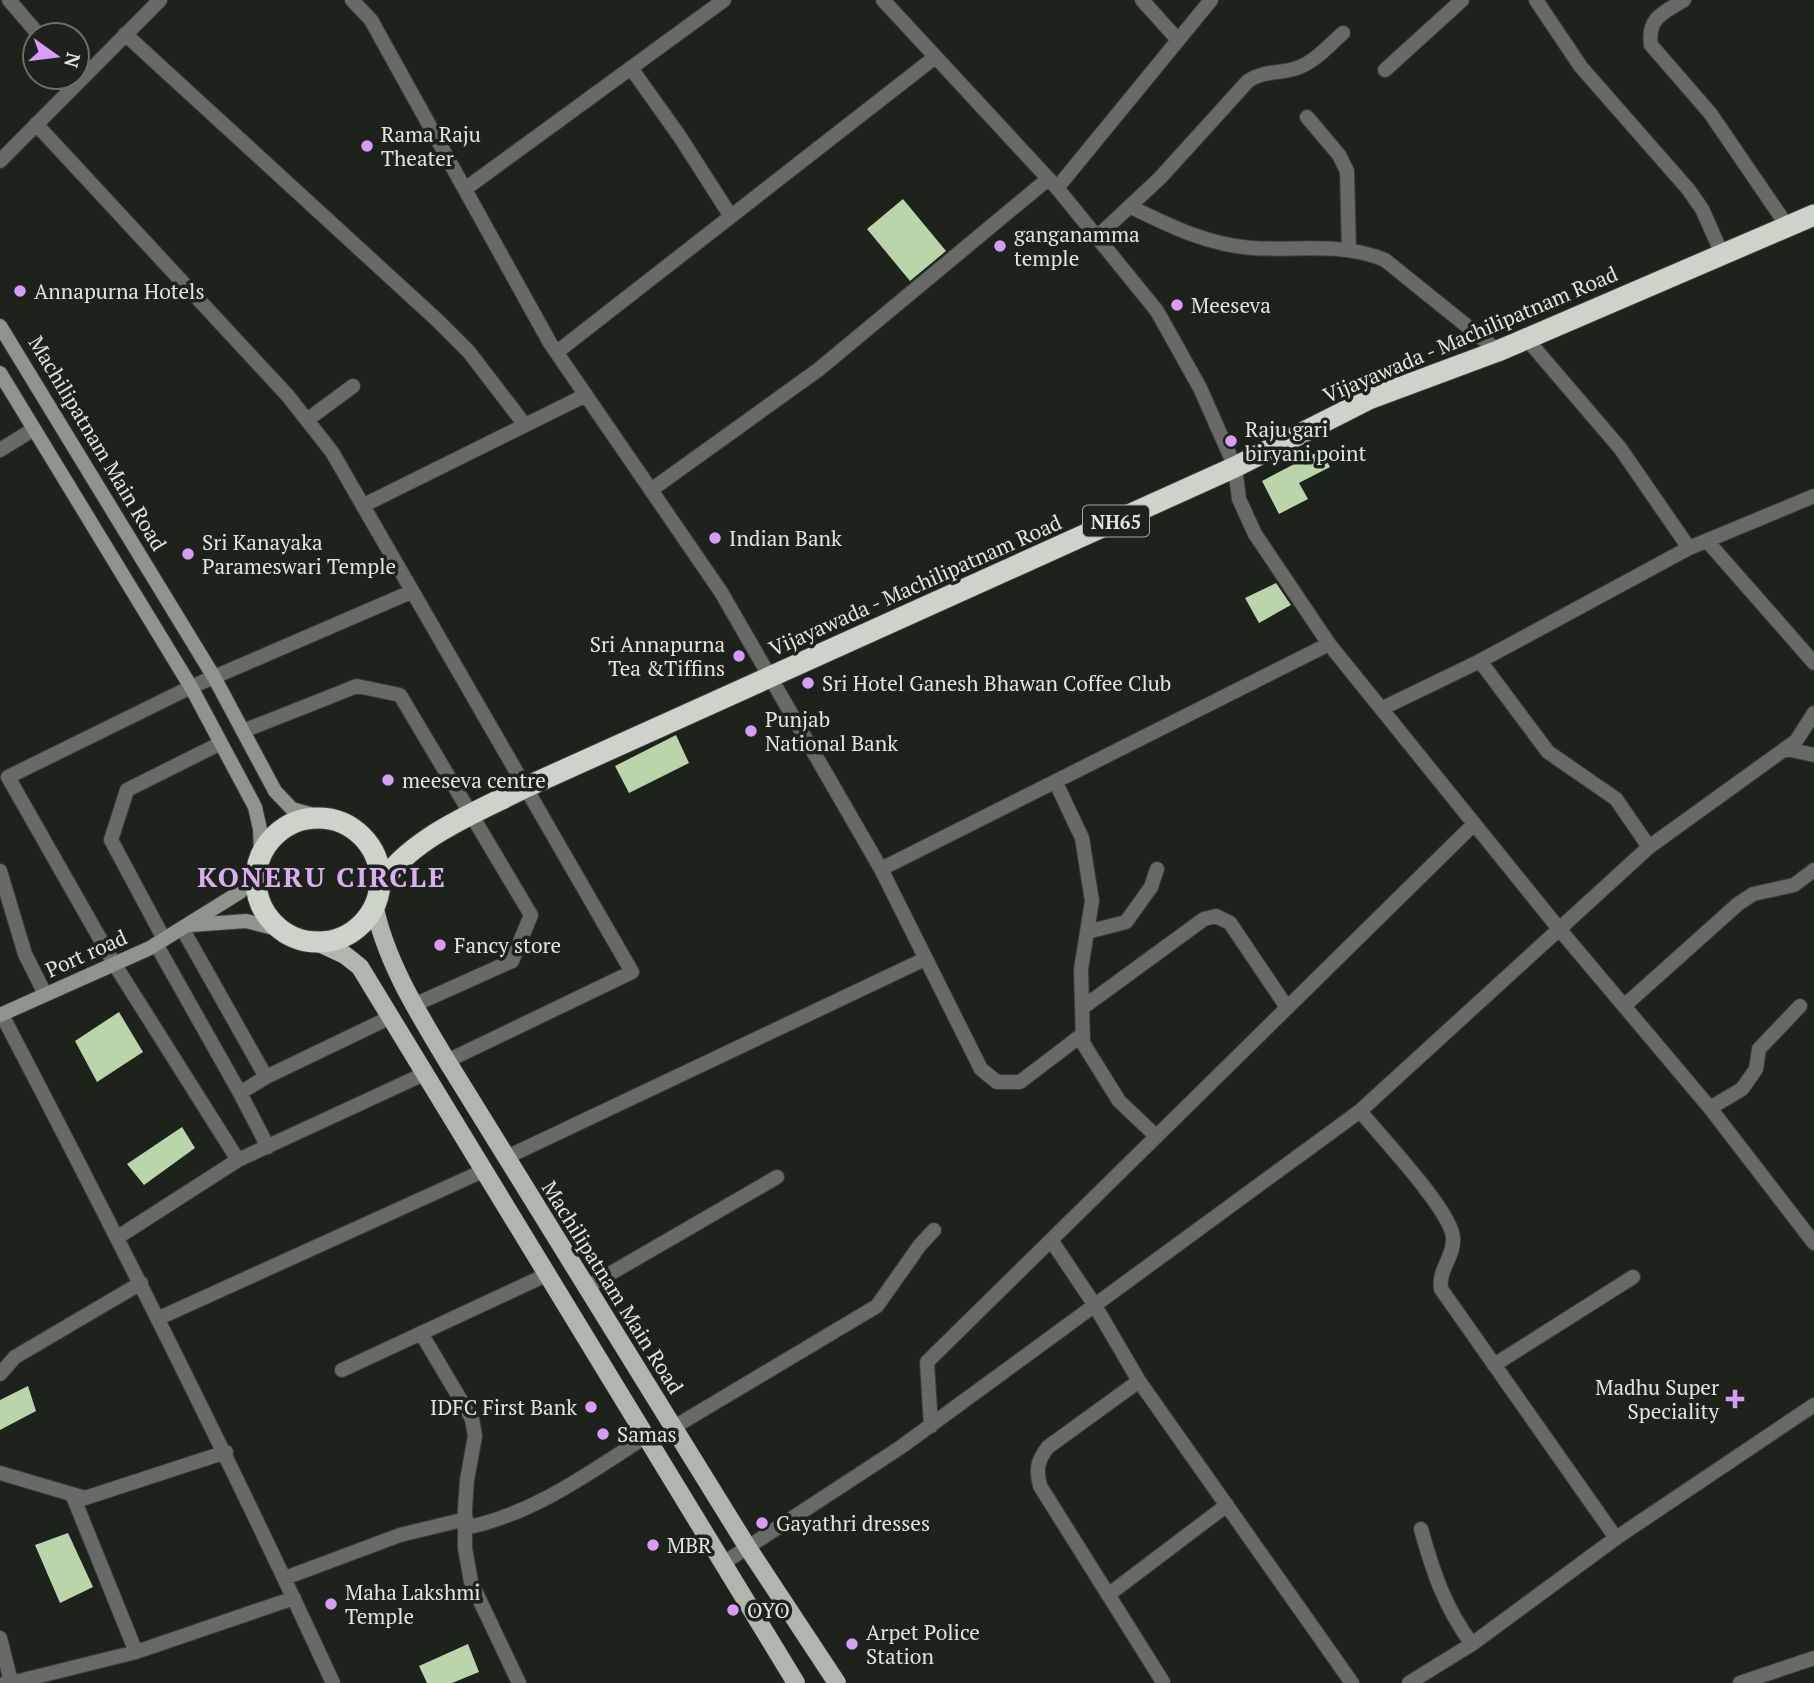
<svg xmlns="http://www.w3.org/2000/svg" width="1814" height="1683" font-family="'PT Serif',serif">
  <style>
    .building { fill: #bad5aa }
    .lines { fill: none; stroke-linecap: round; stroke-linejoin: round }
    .street-casing { stroke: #383d36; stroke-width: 16 }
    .secondary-casing { stroke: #383d36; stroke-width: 16 }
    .primary-casing { stroke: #383d36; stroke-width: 19 }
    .highway-casing { stroke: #383d36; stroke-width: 23 }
    .street { stroke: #676a66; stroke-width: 14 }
    .secondary { stroke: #90948e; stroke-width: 14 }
    .primary { stroke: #b0b5ad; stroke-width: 18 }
    .highway { stroke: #ccd3c9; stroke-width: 21 }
    .poi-dot { fill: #d89bf8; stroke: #1d221b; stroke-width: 2.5 }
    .labels { text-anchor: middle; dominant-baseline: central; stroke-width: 7; stroke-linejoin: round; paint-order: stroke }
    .shield { fill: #1d221b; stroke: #a6aaa4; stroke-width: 2 }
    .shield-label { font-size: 19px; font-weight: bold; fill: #e1e4df }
    .poi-label { font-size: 21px; fill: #e1e4df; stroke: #1d221b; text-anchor: start }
    .street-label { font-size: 21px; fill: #e1e4df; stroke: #1d221b }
    .district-label { font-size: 28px; font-weight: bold; letter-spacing: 2px; fill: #d9aff1; stroke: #1d221b }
  </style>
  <rect width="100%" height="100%" fill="#1d221b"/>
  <path class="building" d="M903,199l43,52 -36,30 -43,-52z
    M1321,450l9,17 -31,16 9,16 -29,15 -17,-33z
    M1276,583l15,22 -32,18 -14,-25z
    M676,735l13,28 -60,30 -14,-27z
    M119,1012l24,40 -46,30 -22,-41z
    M182,1127l13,21 -51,37 -17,-21z
    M28,1386l8,25 -36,19v-30z
    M68,1533l25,54 -33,16 -25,-58z
    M468,1644l11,28 -27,11h-25l-8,-17z"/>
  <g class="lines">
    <g class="street-casing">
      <path id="street" d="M9,0l30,35
        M352,0l19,20 179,323 171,249 160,277
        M883,0l174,188 100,123 43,77 35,79 4,32 16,35 74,110 231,286 150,178 104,135
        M1142,0l36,40
        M1536,0l45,67 107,122 14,20 21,47
        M1684,0c-21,13 -37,18 -33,45l59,68 78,114
        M125,34l312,286 32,32 56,73
        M631,68l49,69 50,78
        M1385,70l77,-70
        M1307,117l32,38 8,16 2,78
        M36,124l252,272 44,56 300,520 -185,89
        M0,161l160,-161
        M1057,188l154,-188
        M465,189l259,-189
        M1131,207c39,19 77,38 121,41 46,3 90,-6 133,12l113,91
        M1098,236l62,-58 88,-97c16,-11 32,-7 49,-13 18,-6 32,-23 46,-35
        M1525,337l95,111 69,100
        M557,352l377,-294
        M307,420l46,-34
        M0,450l34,-21
        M651,490l167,-120 230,-191
        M364,505l222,-110
        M1707,541l107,122
        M1480,661l68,91 68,47 33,48
        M1383,708l97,-47 209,-113 125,-52
        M243,731l114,-45 43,9 131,220 -19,46 -98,44
        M1787,749l27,6
        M1056,783l26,55 10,63 -11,68 2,74 36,58 37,35
        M0,871l25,83 20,40
        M182,928l84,149
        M1087,932l39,-10 25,-35 6,-18
        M164,939l-53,-99 16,-50 92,-46
        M156,944l84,149 26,-16 125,-60
        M1624,1006l114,-102 15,-10 41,-9 20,-15
        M1082,1008l122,-89 12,-3 14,7 56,83
        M2,1015c115,220 227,442 331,668
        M1083,1034l-63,48h-23l-16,-13 -100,-200 448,-225
        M240,1093l28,54
        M1710,1108l32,-19 14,-20 3,-20 41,-43
        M1360,1111c20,25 90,98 93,126 2,19 -15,32 -12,52l175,249
        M505,1158l420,-199
        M238,1160l-123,-195 -107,-188 183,-90 220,-95
        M118,1237l120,-77 186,-86
        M1051,1240l43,64 45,77 213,302
        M587,1287l190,-110
        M159,1318l324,-147
        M421,1333l51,86 3,17 -8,44 -2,29v39l6,34 48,101
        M1494,1365l139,-88
        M342,1370l204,-95
        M0,1374l15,-17 126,-74
        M1139,1381l-91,66c-11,14 -12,22 -8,39l123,196
        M931,1426l-4,-64 547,-538
        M674,1427l203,-121 43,-61 14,-15
        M0,1473l85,25 141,-46
        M72,1494l64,158
        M465,1528c68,-14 123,-54 180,-91
        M1421,1529c12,43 24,79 51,115
        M722,1564l179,-117 459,-336 289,-264 147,-106 18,-28
        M285,1578l115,-43 66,-16
        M1108,1595l119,-90
        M0,1638l11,44 -6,1
        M11,1683l125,-31 158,-54
        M1409,1683l63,-39 144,-106 198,-133
        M1740,1683l74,-25"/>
    </g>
    <g class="secondary-casing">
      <path id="secondary" d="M0,326l214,351 61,114 17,18 29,8
        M0,373l191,314 64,120 5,22 1,27
        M191,925l55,-4 35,9
        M0,1015l150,-67 90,-56 16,-16"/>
    </g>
    <g class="primary-casing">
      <path id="primary" d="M374,904c11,56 44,109 73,157l301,487 89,135
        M317,942l28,13 15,12 436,716"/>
    </g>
    <g class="highway-casing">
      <path id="highway" d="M256 880a62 62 0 1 1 124 0a62 62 0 1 1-124 0Z
        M379,887c30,-49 96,-74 145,-99l711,-321 134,-68 129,-48 316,-136"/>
    </g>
    <use href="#street" class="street"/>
    <use href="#secondary" class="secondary"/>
    <use href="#primary" class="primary"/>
    <use href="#highway" class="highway"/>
  </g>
  <g class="poi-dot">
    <circle cx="367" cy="146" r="7"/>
    <circle cx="1000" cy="246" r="7"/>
    <circle cx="20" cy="291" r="7"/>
    <circle cx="1177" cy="305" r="7"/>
    <circle cx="1231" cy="441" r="7"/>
    <circle cx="715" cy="538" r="7"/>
    <circle cx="188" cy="554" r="7"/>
    <circle cx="739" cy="656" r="7"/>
    <circle cx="808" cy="683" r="7"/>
    <circle cx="751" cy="731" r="7"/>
    <circle cx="388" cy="780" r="7"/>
    <circle cx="440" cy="945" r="7"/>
    <path d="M1731.5 1388.5h7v7h7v7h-7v7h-7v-7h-7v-7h7z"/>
    <circle cx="591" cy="1407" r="7"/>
    <circle cx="603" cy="1434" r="7"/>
    <circle cx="762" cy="1523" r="7"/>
    <circle cx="653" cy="1545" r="7"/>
    <circle cx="331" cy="1604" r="7"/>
    <circle cx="733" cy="1610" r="7"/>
    <circle cx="852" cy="1644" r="7"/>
  </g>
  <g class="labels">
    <rect class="shield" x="1083" y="505.5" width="66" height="31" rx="5"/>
    <g class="shield-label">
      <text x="1116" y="521">NH65</text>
    </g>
    <g class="poi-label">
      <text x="381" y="134">Rama Raju<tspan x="381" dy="24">Theater</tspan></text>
      <text x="1014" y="234">ganganamma<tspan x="1014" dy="24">temple</tspan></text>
      <text x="34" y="291">Annapurna Hotels</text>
      <text x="1191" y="305">Meeseva</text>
      <text x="1245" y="429">Raju gari<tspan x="1245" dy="24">biryani point</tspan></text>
      <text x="729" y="538">Indian Bank</text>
      <text x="202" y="542">Sri Kanayaka<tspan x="202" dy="24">Parameswari Temple</tspan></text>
      <text x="725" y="644" text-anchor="end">Sri Annapurna<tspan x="725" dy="24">Tea &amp;Tiffins</tspan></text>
      <text x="822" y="683">Sri Hotel Ganesh Bhawan Coffee Club</text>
      <text x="765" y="719">Punjab<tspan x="765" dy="24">National Bank</tspan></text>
      <text x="402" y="780">meeseva centre</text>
      <text x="454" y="945">Fancy store</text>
      <text x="1719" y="1387" text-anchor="end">Madhu Super<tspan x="1719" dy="24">Speciality</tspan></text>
      <text x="577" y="1407" text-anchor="end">IDFC First Bank</text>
      <text x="617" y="1434">Samas</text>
      <text x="776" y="1523">Gayathri dresses</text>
      <text x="667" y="1545">MBR</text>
      <text x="345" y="1592">Maha Lakshmi<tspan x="345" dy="24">Temple</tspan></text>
      <text x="747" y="1610">OYO</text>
      <text x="866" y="1632">Arpet Police<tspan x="866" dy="24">Station</tspan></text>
    </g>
    <g class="street-label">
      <text transform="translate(1470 334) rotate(-23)">Vijayawada - Machilipatnam Road</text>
      <text transform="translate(98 443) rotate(59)">Machilipatnam Main Road</text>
      <text transform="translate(915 585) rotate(-24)">Vijayawada - Machilipatnam Road</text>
      <text transform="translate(86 953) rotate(-24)">Port road</text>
      <text transform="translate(613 1287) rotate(58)">Machilipatnam Main Road</text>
    </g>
    <g class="district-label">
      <text x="322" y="876">KONERU CIRCLE</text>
    </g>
  </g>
  <g transform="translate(56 56) rotate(104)"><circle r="33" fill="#1d221b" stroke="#6b7069" stroke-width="2"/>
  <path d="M0-5L12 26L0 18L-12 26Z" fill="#d89bf8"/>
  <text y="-10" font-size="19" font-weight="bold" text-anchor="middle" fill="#e1e4df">N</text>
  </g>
</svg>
